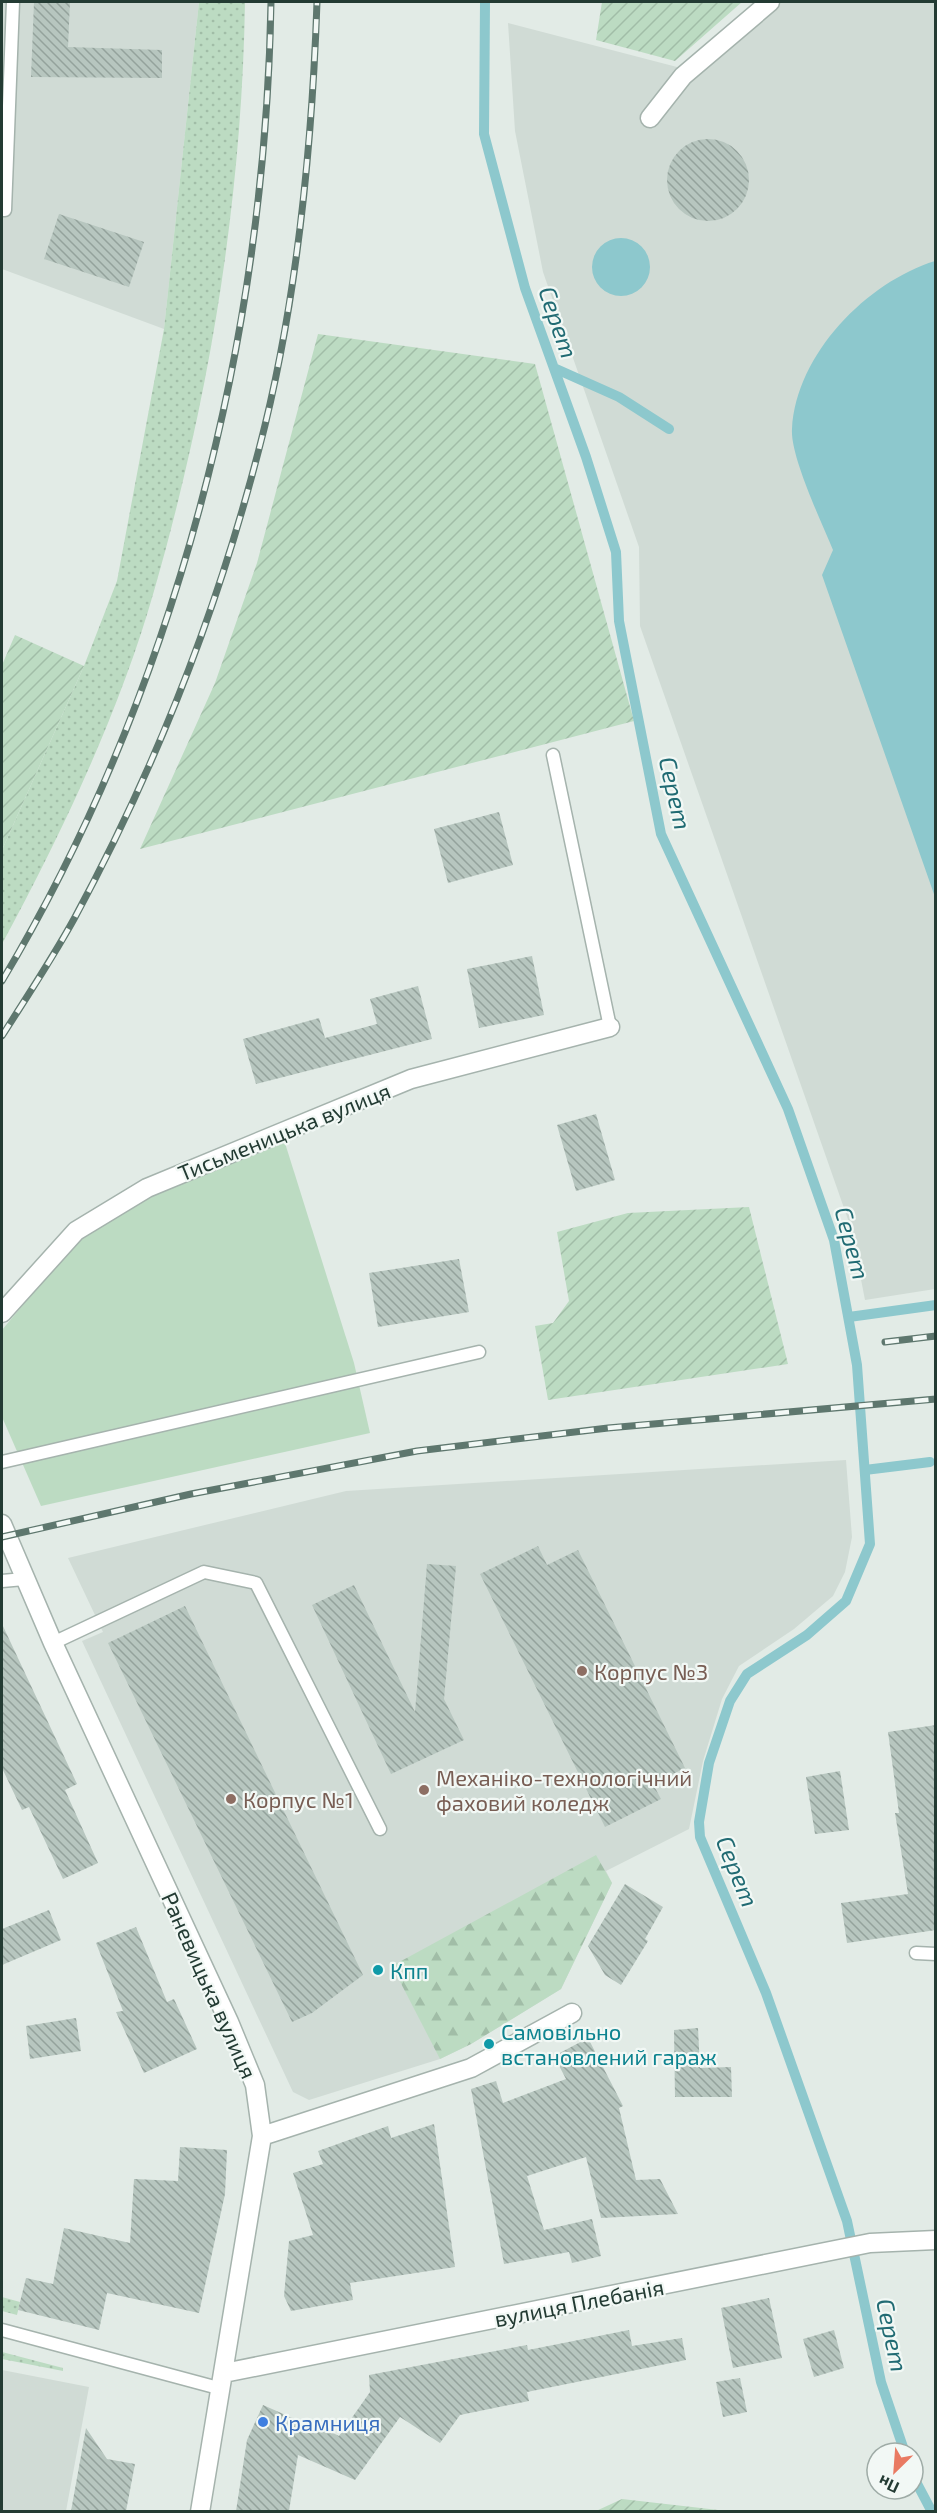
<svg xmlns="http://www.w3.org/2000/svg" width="937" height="2513" font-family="'Exo 2',sans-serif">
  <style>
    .built { fill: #d0dbd5 }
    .grass { fill: url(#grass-dots) }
    .forest { fill: url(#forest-firs) }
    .park { fill: #bcdbc2 }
    .garden { fill: url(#garden-furrows) }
    .water { fill: #8dc8cd }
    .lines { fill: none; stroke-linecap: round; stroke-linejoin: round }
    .stream { stroke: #8dc8cd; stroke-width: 10 }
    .building { fill: url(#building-back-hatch) }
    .lane-casing { stroke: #a5b3ad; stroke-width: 15 }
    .street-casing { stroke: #a5b3ad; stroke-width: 21 }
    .lane { stroke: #fff; stroke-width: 12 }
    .street { stroke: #fff; stroke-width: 18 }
    .rail-casing { stroke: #5e776e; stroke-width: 7 }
    .rail { stroke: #f2f8f5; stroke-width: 4.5; stroke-dasharray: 14; stroke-linecap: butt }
    .education-dot { fill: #8d6e63; stroke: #f2f8f5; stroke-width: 2 }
    .culture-dot { fill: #0f9aa8; stroke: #f2f8f5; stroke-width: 2 }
    .shop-dot { fill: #3f7fe0; stroke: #f2f8f5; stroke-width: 2 }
    .labels { text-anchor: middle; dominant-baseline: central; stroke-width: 4.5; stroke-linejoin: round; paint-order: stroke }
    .street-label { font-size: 22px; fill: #233b33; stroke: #f2f8f5 }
    .education-label { font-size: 22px; fill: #785e54; stroke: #f2f8f5; text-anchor: start }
    .culture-label { font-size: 22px; fill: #0d838f; stroke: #f2f8f5; text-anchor: start }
    .shop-label { font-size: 22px; fill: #366cbe; stroke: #f2f8f5; text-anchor: start }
    .water-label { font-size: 24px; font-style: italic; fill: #216b73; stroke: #f2f8f5 }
  </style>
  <defs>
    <pattern id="grass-dots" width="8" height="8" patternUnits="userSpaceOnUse" patternTransform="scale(1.5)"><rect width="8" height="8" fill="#bcdbc2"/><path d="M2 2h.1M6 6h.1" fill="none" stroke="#a1bda7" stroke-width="1.8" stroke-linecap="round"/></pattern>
    <pattern id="forest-firs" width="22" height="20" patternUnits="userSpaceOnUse" patternTransform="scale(1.5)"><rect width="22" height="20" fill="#bcdbc2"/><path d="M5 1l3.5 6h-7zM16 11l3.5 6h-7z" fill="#a1bda7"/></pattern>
    <pattern id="garden-furrows" width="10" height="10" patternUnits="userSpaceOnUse" patternTransform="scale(1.5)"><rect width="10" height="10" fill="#bcdbc2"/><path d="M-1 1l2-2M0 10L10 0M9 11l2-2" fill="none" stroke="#a1bda7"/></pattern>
    <pattern id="building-back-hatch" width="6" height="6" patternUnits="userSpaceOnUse" patternTransform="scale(1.5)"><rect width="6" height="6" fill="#b7c6bf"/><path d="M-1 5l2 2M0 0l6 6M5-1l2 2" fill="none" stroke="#94a29c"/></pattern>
  </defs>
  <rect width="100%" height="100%" fill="#e2ebe6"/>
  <path class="built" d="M2,2h197l-35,327 -162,-60z
    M782,2h153v1287l-70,11 -14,-72 -211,-602 -1,-79 -96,-275 -28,-141 -7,-108 192,50z
    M846,1460l6,77 -7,35 -12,24 -39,33 -55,37 -17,33 -19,62 -14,68 -83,42 6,12 -51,106 -90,55 -31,15 -131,41 -16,-8 -211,-451 21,-9 -35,-74 278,-67z
    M2,2370l87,17 -23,124h-64z"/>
  <path class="grass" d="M199,2h46c-3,198 -36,398 -91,589 -34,120 -93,244 -152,353v-94l82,-184 33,-85 47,-252z
    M2,2297l18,5 -3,13 -15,-4z
    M2,2352l61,16v3l-61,-12z"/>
  <path class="forest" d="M596,1855l16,28 -51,106 -90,55 -31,15 -48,-93z"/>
  <path class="park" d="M285,1143l69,220 16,70 -329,73 -39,-89v-87l76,-91 72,-44z"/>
  <path class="garden" d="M602,2h140l-67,59 -79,-21z
    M318,334l217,30 99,357 -494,128 75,-166 42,-120z
    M15,635l69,31 -82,184v-185z
    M749,1207l39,157 -240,36 -13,-74 18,-3 16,-22 -12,-69 71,-19z
    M622,2499l105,12h-131z"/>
  <path class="water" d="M592 267a29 29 0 1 1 58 0a29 29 0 1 1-58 0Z
    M935,261h1l-1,636 -113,-322 11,-25c-11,-27 -43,-94 -41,-121 4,-75 75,-147 143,-168z"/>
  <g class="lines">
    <path class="stream" d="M485,2l-1,132 41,154 61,169 30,95 3,69 42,213 127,275 46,131 23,125 13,179 -24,57 -39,34 -60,39 -17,27 -21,62 -10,59 1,15 66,156 81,228 34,161 24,71
      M554,368l65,29 50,32
      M849,1317l87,-12
      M865,1470l65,-8
      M913,2476l19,36"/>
  </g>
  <path class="building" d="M34,2h36l-2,45 94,3v28l-131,-1z
    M667 180a41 41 0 1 1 82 0a41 41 0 1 1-82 0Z
    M59,214l85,28 -15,45 -85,-28z
    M499,812l14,53 -65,18 -14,-54z
    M532,956l12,59 -65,13 -12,-59z
    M418,986l14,53 -176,45 -13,-45 76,-21 6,20 52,-14 -7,-25z
    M596,1114l19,66 -39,11 -19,-66z
    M459,1259l10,53 -91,15 -9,-54z
    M538,1546l9,19 31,-15 107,218 -32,16 8,15 -56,28 -125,-253z
    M427,1564l29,2 -12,133 20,41 -73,34 -79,-169 42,-20 61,127z
    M185,1606l178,369 -51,38 -20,9 -184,-379z
    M2,1624l75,160 -12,6 33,73 -35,16 -34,-72 -7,3 -20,-42z
    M936,1725v205l-89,13 -6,-40 67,-9 -13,-81h4l-11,-81z
    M840,1771l9,59 -34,4 -9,-57z
    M625,1884l38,23 -18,32 3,2 -27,44 -16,-10 -17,-29z
    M49,1910l12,30 -59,25v-36z
    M136,1927l31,75 7,-3 23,50 -53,24 -28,-61 7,-1 -27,-68z
    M76,2018l5,33 -51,8 -4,-33z
    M698,2028l2,40 31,-1 1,30h-57l-1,-67z
    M588,2038l35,68 -4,2 17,72 24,-1 18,35 -77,4 -15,-61 -59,19 17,54 48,-11 9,37 -29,7 -3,-11 -65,12 -33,-175 25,-8 7,22 63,-24 -12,-23z
    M434,2124l21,143 -105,16 3,17 -62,11 -7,-15 5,-55 24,-6 -20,-62 30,-9 -5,-13 70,-25 3,12z
    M180,2147l47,3 -2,44 -26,119 -92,-20 -8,37 -81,-20 8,-32 27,6 11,-56 66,15 4,-64 44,2z
    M769,2298l13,60 -49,10 -12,-60z
    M629,2330l3,16 50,-8 4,22 -159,32 2,9 -69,14 -20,28 -40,-26 -45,63 -57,-25 -9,56h-53l11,-71 16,-35 61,27 1,-3 14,7 31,-44 -1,-17 158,-30 1,5z
    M834,2330l10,38 -30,9 -11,-38z
    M740,2378l7,34 -24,5 -7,-35z
    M86,2428l21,31 28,5 -9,47h-55z"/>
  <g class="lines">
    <g class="lane-casing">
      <path id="lane" d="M2,210h3l8,-208
        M553,755l57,272
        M2,1462l477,-110
        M2,1581l22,-2
        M53,1643l151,-71 52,11 124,246
        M916,1953l20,1
        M2,2330l220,59"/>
    </g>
    <g class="street-casing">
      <path id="street" d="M650,118l33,-42 87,-74
        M2,1313l74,-82 71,-43 264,-109 199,-52
        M2,1524l51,119 176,379 26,63 7,51 -62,376
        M262,2136l209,-68 101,-55
        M224,2373l646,-130 66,-3"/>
    </g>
    <use href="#lane" class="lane"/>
    <use href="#street" class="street"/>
    <g class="rail-casing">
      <path id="rail" d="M2,981c174,-291 263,-642 269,-979
        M2,1036c24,-38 50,-77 72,-117 80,-148 143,-307 185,-470 37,-141 53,-302 58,-447
        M885,1342l51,-6
        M2,1537l189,-43 226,-43 191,-23 328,-29"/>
    </g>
    <use href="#rail" class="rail"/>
  </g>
  <g class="education-dot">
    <circle cx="582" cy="1671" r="6"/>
    <circle cx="424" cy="1790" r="6"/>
    <circle cx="231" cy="1799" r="6"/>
  </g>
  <g class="culture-dot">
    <circle cx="378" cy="1970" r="6"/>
    <circle cx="489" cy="2044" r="6"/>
  </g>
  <circle class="shop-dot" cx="263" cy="2422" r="6"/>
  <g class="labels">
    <g class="street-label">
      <text transform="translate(284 1131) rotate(-22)">Тисьменицька вулиця</text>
      <text transform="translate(210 1985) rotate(66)">Раневицька вулиця</text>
      <text transform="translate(579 2302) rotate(-11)">вулиця Плебанія</text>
    </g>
    <g class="education-label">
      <text x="594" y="1671">Корпус №3</text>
      <text x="436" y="1777">Механіко-технологічний<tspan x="436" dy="25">фаховий коледж</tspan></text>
      <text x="243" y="1799">Корпус №1</text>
    </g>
    <g class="culture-label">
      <text x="390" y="1970">Кпп</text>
      <text x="501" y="2031">Самовільно<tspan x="501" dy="25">встановлений гараж</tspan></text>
    </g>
    <g class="shop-label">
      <text x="275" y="2422">Крамниця</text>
    </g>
    <g class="water-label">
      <text transform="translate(559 322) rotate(71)">Серет</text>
      <text transform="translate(676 793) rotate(77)">Серет</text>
      <text transform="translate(853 1243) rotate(75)">Серет</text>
      <text transform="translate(738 1871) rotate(68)">Серет</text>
      <text transform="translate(893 2335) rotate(78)">Серет</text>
    </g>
  </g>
  <rect width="937" height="2513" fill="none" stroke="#233b33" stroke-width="6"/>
  <g transform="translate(895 2471) rotate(205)"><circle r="28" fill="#f2f8f5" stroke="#9faca7" stroke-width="1.5"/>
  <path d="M0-4.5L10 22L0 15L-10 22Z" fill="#e97a62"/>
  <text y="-9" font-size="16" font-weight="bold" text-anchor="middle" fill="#233b33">Пн</text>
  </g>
</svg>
